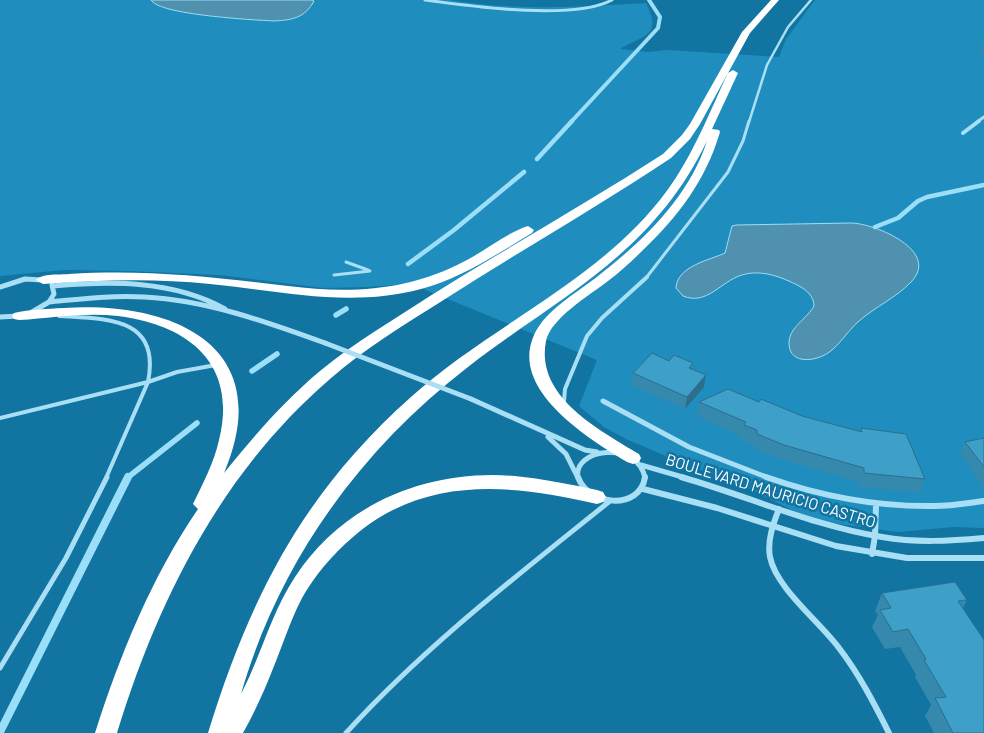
<svg xmlns="http://www.w3.org/2000/svg" width="984" height="733" font-family="Barlow,sans-serif">
  <style>
    .green { fill: #1f8ebe }
    .water { fill: #4f91af; stroke: #9bdef8 }
    .lines { fill: none; stroke-linecap: round; stroke-linejoin: round }
    .stream-far3 { stroke: #9bdef8; stroke-width: 4 }
    .stream-far2 { stroke: #9bdef8; stroke-width: 4.5 }
    .stream-far1 { stroke: #9bdef8; stroke-width: 5.5 }
    .stream { stroke: #9bdef8; stroke-width: 8 }
    .service-far3 { stroke: #a9dff5; stroke-width: 2.5 }
    .service-far2 { stroke: #a9dff5; stroke-width: 3 }
    .service-far1 { stroke: #a9dff5; stroke-width: 4 }
    .service { stroke: #a9dff5; stroke-width: 5 }
    .minor-far3 { stroke: #a9dff5; stroke-width: 3 }
    .minor-far2 { stroke: #a9dff5; stroke-width: 4 }
    .minor-far1 { stroke: #a9dff5; stroke-width: 5 }
    .minor { stroke: #a9dff5; stroke-width: 6 }
    .motorway { fill: #fff; fill-rule: evenodd }
    .minor-bridge { stroke: #a9dff5; stroke-width: 5 }
    .wall { fill: #3589ad }
    .shaded-wall { fill: #2b6f8d }
    .building { fill: #3e9fc9; stroke: #2b6f8d }
    .labels { text-anchor: middle; dominant-baseline: central; stroke-width: 5; stroke-linejoin: round; paint-order: stroke }
    .street-label { font-size: 16px; fill: #fff; stroke: #1174a1 }
  </style>
  <rect width="100%" height="100%" fill="#1174a1"/>
  <path class="green" d="M0,0h449c66,11 131,7 197,3 17,34 -3,32 -26,46l28,3 19,-2 112,7 7,-18 29,-39h169v528l-30,-1 -56,5 -74,-10 -30,-11 -53,-26 -54,-20 -61,-26 -22,-12 -25,-21 18,-46 -186,-76 -43,3 -44,1 -104,-13 -92,-4 -64,-1 -64,6z"/>
  <path class="water" d="M151,0h161l2,1c-9,17 -22,19 -40,20 -19,-1 -115,-6 -123,-21z
    M852,223c24,1 89,28 59,59 -14,15 -36,25 -52,39 -13,11 -23,31 -39,36 -13,5 -31,4 -31,-14 0,-16 18,-24 25,-37 0,-9 -7,-16 -15,-20 -17,-9 -38,-17 -57,-11 -21,6 -35,31 -59,21l-7,-8c1,-22 34,-28 49,-35l7,-27 4,-1z"/>
  <g class="lines">
    <path class="stream-far3" d="M571,122l87,-94 2,-11 -11,-17"/>
    <path class="stream-far2" d="M537,159l35,-38
      M875,227l23,-9 20,-17 9,-4 57,-12
      M408,264l46,-34 70,-58"/>
    <path class="stream-far1" d="M336,315l10,-6
      M252,371l25,-17
      M127,478l70,-55"/>
    <path class="stream" d="M0,732l128,-255"/>
    <path class="service-far3" d="M749,122l18,-57 21,-38 23,-27"/>
    <path class="service-far2" d="M346,262l22,8
      M334,275l36,-4
      M646,278l82,-106 15,-31 6,-20"/>
    <path class="service-far1" d="M59,316c48,3 102,1 89,66l-42,96
      M564,401l1,-12 22,-53 15,-18 45,-41
      M0,418l148,-36 29,-10 39,-7"/>
    <path class="service" d="M0,668l66,-110 41,-81
      M346,733c79,-87 172,-158 264,-232"/>
    <path class="minor-far3" d="M425,0c45,6 148,21 187,0
      M977,122l7,-5"/>
    <path class="minor-far2" d="M963,133l16,-12"/>
    <path class="minor-far1" d="M53,286c58,-5 120,-6 172,23
      M0,287l25,-8 17,1
      M49,302c32,-3 63,-7 95,-5 62,3 123,25 181,46
      M32,312l17,-10 5,-8 -2,-9
      M0,317l19,-1
      M471,399l114,51 12,2
      M603,401l86,46 80,31
      M548,437l18,17 11,22
      M641,465l45,13
      M578,478c-6,-30 60,-38 67,0"/>
    <path class="minor" d="M578,477c10,29 62,34 67,0
      M681,477c67,19 132,49 201,60 34,6 68,4 102,1
      M766,477c54,19 111,30 168,29 17,0 34,-3 50,-5
      M643,489l74,19 119,38 71,12h77
      M779,509c-6,15 -12,32 -9,48 6,31 50,65 69,91 20,26 35,55 50,85
      M872,554l3,-18 1,-31"/>
    <path class="motorway" d="M771,0h8l-29,33 -50,91 -10,15 -19,19c-75,50 -153,94 -229,143 -38,24 -78,48 -112,78 -108,93 -172,220 -213,354h-22c25,-78 56,-155 103,-224l-5,-5c10,-21 21,-41 26,-64 19,-76 -30,-115 -101,-124 -33,-4 -66,2 -99,4l-5,-1 -2,-3 2,-3c16,-4 33,-4 50,-5 109,-7 214,38 160,165 29,-36 60,-72 96,-102 34,-28 73,-51 110,-75 77,-48 157,-93 233,-142l19,-19 8,-11 52,-92z
      M733,70l5,3 -26,56 7,1 1,2c-14,48 -42,85 -78,119 -11,11 -22,21 -34,30 -18,14 -57,37 -62,60 -11,56 54,89 93,113l2,4 -2,4 -6,2 -6,-2c-38,-23 -118,-72 -93,-127 12,-26 43,-42 64,-59 45,-35 91,-79 109,-135 -55,114 -146,154 -239,226 -108,83 -189,195 -227,327 20,-38 30,-81 54,-117 48,-74 133,-108 220,-101 28,3 55,8 82,14l6,2 3,5 -3,5 -6,2c-85,-20 -173,-29 -244,33 -20,17 -38,38 -51,61 -12,23 -20,49 -30,73 -8,21 -18,42 -29,62h-35c42,-136 95,-240 203,-336 81,-73 189,-116 255,-205 27,-36 43,-79 62,-119z
      M528,226l6,4 -2,3c-35,21 -70,45 -111,56 -71,19 -140,2 -211,-5 -56,-6 -111,-4 -167,0l-7,-4c6,-7 24,-5 33,-6 76,-5 144,3 219,12 62,8 121,5 177,-25 18,-9 45,-30 63,-35z"/>
    <path class="minor-bridge" d="M325,343l146,56"/>
  </g>
  <path class="wall" d="M984,40v13l-5,-1z
    M693,363l-1,6 12,18 -19,22 -54,-24 2,-12z
    M699,402h60l43,14 58,16 1,-4 64,51 -6,14 -60,-6v-5l-79,-23 -27,-11v-4l-13,-5 1,-3 -44,-20z
    M984,438v49l-24,-33 5,-12z
    M882,593l85,7 -4,8 21,125h-50l-9,-17 6,-11 -16,-28 1,-2 -16,-28 -15,2 -13,-22 6,-12 -3,-4z"/>
  <path class="shaded-wall" d="M706,375l-2,12 -19,22 2,-12z"/>
  <path class="building" d="M652,353l17,8 5,-6 19,8 -4,5 17,7 -19,22 -54,-24z
    M728,389l31,13 2,-3 41,17 60,16 -1,-4 45,6 19,45 -61,-6v-5l-80,-23 -27,-11v-4l-13,-5 2,-3 -47,-20z
    M984,438v29l-19,-25z
    M955,582l12,18 -9,1 26,39v93h-31l-18,-35 11,-1 -22,-37 2,-1 -18,-30 -15,3 -13,-22 11,-2 -9,-15z"/>
  <g class="labels">
    <g class="street-label">
      <text transform="translate(771 490) rotate(17)">BOULEVARD MAURICIO CASTRO</text>
    </g>
  </g>
</svg>
